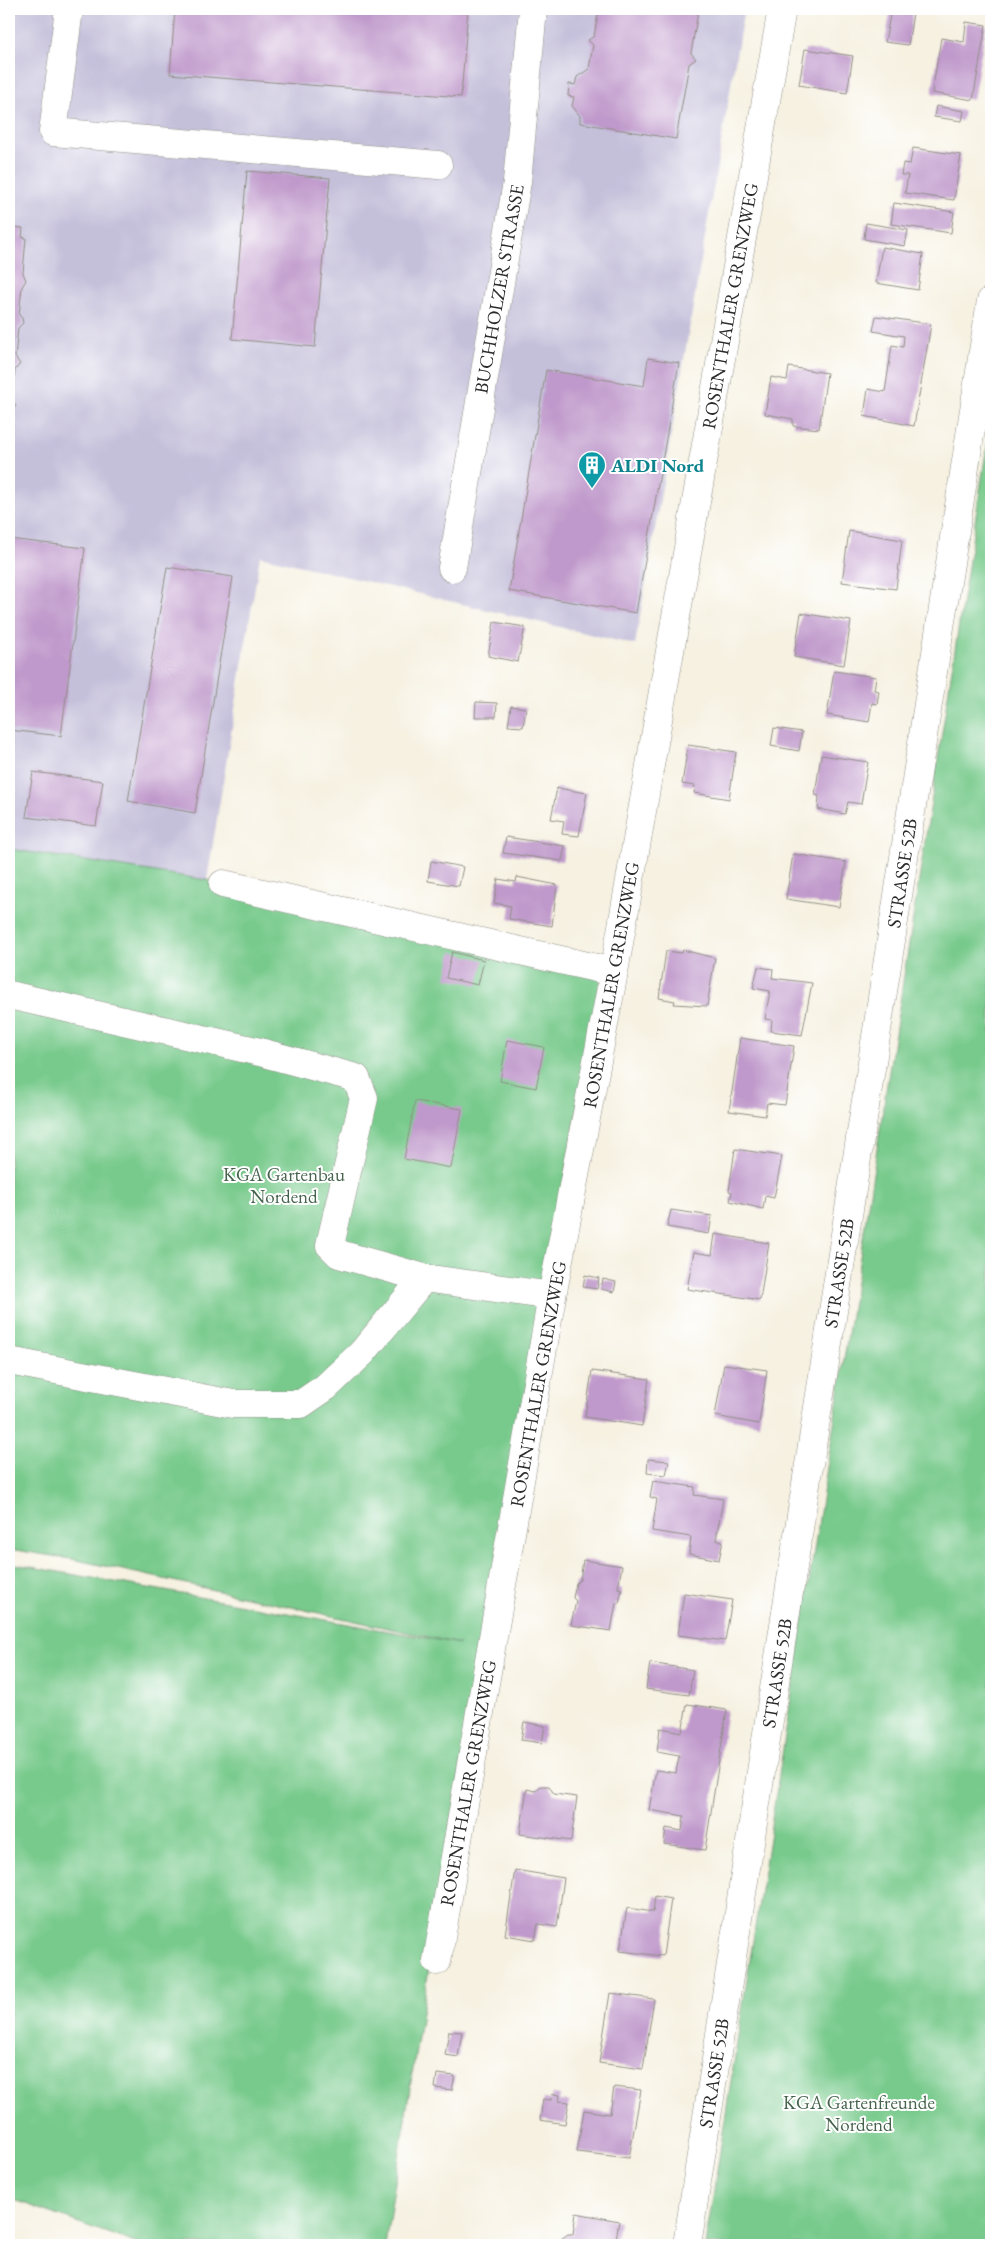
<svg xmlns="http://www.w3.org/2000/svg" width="1000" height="2254" font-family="'EB Garamond',serif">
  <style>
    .industrial { fill: #c5c0da }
    .green { fill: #78ca8c; stroke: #527a5c }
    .building { fill: #bf99cb }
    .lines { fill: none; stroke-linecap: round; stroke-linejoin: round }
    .minor-casing { stroke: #908e86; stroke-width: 29 }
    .minor { stroke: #fff; stroke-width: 28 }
    .labels { text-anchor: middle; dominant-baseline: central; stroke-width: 4; stroke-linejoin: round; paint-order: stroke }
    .street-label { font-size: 19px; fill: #2b2b2b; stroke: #fff }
    .culture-label { font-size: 19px; font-weight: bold; fill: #0d838f; stroke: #fff; text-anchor: start }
    .park-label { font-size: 19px; fill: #46634d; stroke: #fff }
  </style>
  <rect width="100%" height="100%" fill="#fff"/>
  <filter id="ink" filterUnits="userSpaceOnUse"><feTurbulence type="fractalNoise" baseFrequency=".02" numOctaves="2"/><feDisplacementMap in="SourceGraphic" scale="10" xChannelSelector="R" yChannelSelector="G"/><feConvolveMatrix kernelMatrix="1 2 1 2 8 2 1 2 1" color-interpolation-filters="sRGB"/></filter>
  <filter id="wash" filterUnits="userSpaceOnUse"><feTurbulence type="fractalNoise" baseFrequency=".0096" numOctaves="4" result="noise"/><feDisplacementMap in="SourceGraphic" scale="20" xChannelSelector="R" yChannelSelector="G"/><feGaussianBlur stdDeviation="1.12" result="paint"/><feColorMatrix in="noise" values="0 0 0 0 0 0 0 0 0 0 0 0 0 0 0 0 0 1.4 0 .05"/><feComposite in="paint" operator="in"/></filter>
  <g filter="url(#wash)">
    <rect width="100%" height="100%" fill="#f6f1e1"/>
    <path class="industrial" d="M9,9h735l-109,636 -375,-89 -53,324 -198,-31z"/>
    <path class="green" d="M991,420v1825h-286l6,-36z
      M9,849l198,31 394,98 -121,670 -95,597h-244l-132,-47v-635l451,81 -383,-84 -68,-11z"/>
    <g id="blocks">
      <path class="building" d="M175,9h293l-7,88 -291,-23z
        M599,9h103l-4,3 -7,41 5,6 -7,5 -13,75 -96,-16v-7l-8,-10 2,-9 -6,-1 1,-12 6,1 2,-8 12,-8 4,-24 -5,-5 6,-4z
        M891,10l22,3 -5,32 -23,-3z
        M966,22l20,3 -13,75 -41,-7 9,-55 23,4z
        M805,49l48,7 -6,37 -48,-8z
        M936,106l28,5 -2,10 -28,-4z
        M913,148l48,7 -7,45 -49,-7 3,-18h-7l2,-12 7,1z
        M247,171l83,7 -15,169 -83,-8z
        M9,173l5,1 -4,49 2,4 11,1 -1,9 4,1 -3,35 3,7 -4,7 -3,28 3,3 1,5 -5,5 -3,29 5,7 -5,6 -3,29 4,7 -5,6 -1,10z
        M894,203l60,9 -3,21 -60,-9z
        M866,223l42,7 -3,16 -41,-7z
        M882,247l41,7 -5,36 -42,-7z
        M876,316l55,8 -17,102 -50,-10 4,-27 17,3 7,-47 11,2 1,-11 -31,-5z
        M648,358l31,5 -43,250 -127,-22 37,-221 98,16z
        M789,367l38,6 -8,56 -26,-3v-7l-28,-5 6,-37 16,3z
        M849,531l53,9 -6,49 -54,-7z
        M9,539l76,9 -24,188 -52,-6z
        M167,567l66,10 -38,236 -67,-12z
        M801,613l50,8 -7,44 -50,-8z
        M494,622l31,5 -7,35 -30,-6z
        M834,671l42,6 -2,13 5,1 -2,13 -5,-1 -3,19 -42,-7z
        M476,702l21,1 -1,14h-21z
        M511,706l15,2 -3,19 -15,-1z
        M774,728l28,4 -3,19 -28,-5z
        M688,745l48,7 -7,47 -35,-6 1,-7 -13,-2z
        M821,755l47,7 -7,42 -13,-2 -3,12 -27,-5 1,-13 -4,-1z
        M33,772l70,9 -7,45 -70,-9z
        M557,788l30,5 -8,43 -17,-2 2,-13 -13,-2z
        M506,837l59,9 -3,15 -59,-8z
        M793,854l53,8 -7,45 -53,-8z
        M431,861l32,6 -4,19 -31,-5z
        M517,877l40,8 -5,41 -43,-7 2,-13 -17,-3 4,-24 18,3z
        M683,950l32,8 -8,48 -33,-2 1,-3 -16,-3 7,-47 16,2z
        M452,952l32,8 -6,25 -32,-7z
        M758,967l15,2 -1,9 40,5 -10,52 -31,-4 1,-11 -7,-1 5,-28 -17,-3z
        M740,1038l54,8 -9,59 -18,-2 -2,13 -36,-5z
        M507,1040l37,7 -8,41 -36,-7z
        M415,1101l47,8 -11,59 -47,-9z
        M735,1149l47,7 -8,42 -9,-2 -2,13 -33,-8 2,-9 -3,-1z
        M671,1210l41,6 -3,18 -42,-7z
        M715,1234l54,9 -9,57 -73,-11 7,-37 18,3z
        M585,1275l14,3 -2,11 -14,-2z
        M603,1279l13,3 -2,10 -13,-3z
        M724,1364l43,6 -8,54 -44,-8z
        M592,1371l57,8 -7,47 -57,-9z
        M648,1459l21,2 -3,14 -19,-2z
        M653,1481l42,6 -1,8 29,4 -7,41 7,1 -4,19 -30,-6 2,-17 -39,-6 5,-32 -7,-2z
        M583,1560l39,6 -4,22 4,1 -3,14h-3l-5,28 -40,-6 5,-24 -3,-3 3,-15 4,-3z
        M684,1593l48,7 -7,41 -47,-6z
        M650,1663l43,7 -4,25 -43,-6z
        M687,1704l40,6 -22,140 -41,-6 2,-16 16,3 2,-15 -35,-6 7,-40 20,3 3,-17 -22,-4 3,-24 22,4z
        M524,1722l21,4 -3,17 -21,-3z
        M541,1786h8l5,8 23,3 -6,44 -51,-7 7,-45 8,2z
        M515,1870l49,8 -7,49 -19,-3 -3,16 -30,-5z
        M655,1896l16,3 -8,57 -43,-5 7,-43 26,4z
        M610,1993l44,6 -11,70 -44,-6z
        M449,2031l13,1 -4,25 -13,-2z
        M437,2074l18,2 -3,14 -17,-2z
        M614,2087l27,3 -12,68 -52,-6 7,-42 26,4z
        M552,2094l8,1 -1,6 10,1 -4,22 -25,-4 3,-21 8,1z
        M576,2213l43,8 -4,24h-55l1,-6 7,-5h5z"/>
    </g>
  </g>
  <g filter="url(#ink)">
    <use href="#blocks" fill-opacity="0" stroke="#908e86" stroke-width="1"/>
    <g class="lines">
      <g class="minor-casing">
        <path id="minor" d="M69,9l-16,123 385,33
          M452,568l65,-386 16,-173
          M223,884l391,88
          M9,995l251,57 96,26 8,20 -34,147 9,9 85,24 128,18
          M9,1361l224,43h68l25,-17 36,-34 62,-75
          M437,1961l115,-665 62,-324 168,-963
          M687,2245l304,-1944"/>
      </g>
      <use href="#minor" class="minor"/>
    </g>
  </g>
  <defs>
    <g id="building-pin" transform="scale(1.4375)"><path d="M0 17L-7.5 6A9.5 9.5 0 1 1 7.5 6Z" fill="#0f9aa8" stroke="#fff"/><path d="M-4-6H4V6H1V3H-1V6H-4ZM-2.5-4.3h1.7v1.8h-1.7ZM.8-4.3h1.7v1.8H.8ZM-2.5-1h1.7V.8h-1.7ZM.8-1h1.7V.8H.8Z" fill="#fff"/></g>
  </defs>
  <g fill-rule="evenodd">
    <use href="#building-pin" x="592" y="465"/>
  </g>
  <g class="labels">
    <g class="street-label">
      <text transform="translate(499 289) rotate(-80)">BUCHHOLZER STRASSE</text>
      <text transform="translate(730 306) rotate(-80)">ROSENTHALER GRENZWEG</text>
      <text transform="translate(902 873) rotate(-81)">STRASSE 52B</text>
      <text transform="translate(611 985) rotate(-80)">ROSENTHALER GRENZWEG</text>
      <text transform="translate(839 1273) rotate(-81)">STRASSE 52B</text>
      <text transform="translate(538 1384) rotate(-80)">ROSENTHALER GRENZWEG</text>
      <text transform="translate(777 1673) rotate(-81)">STRASSE 52B</text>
      <text transform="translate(468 1783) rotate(-80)">ROSENTHALER GRENZWEG</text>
      <text transform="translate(714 2073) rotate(-81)">STRASSE 52B</text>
    </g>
    <g class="culture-label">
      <text x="611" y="465">ALDI Nord</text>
    </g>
    <g class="park-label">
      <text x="284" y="1174">KGA Gartenbau<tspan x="284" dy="22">Nordend</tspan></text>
      <text x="859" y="2102">KGA Gartenfreunde<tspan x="859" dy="22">Nordend</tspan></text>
    </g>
  </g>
  <rect width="1000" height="2254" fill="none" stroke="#fff" stroke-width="30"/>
</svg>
